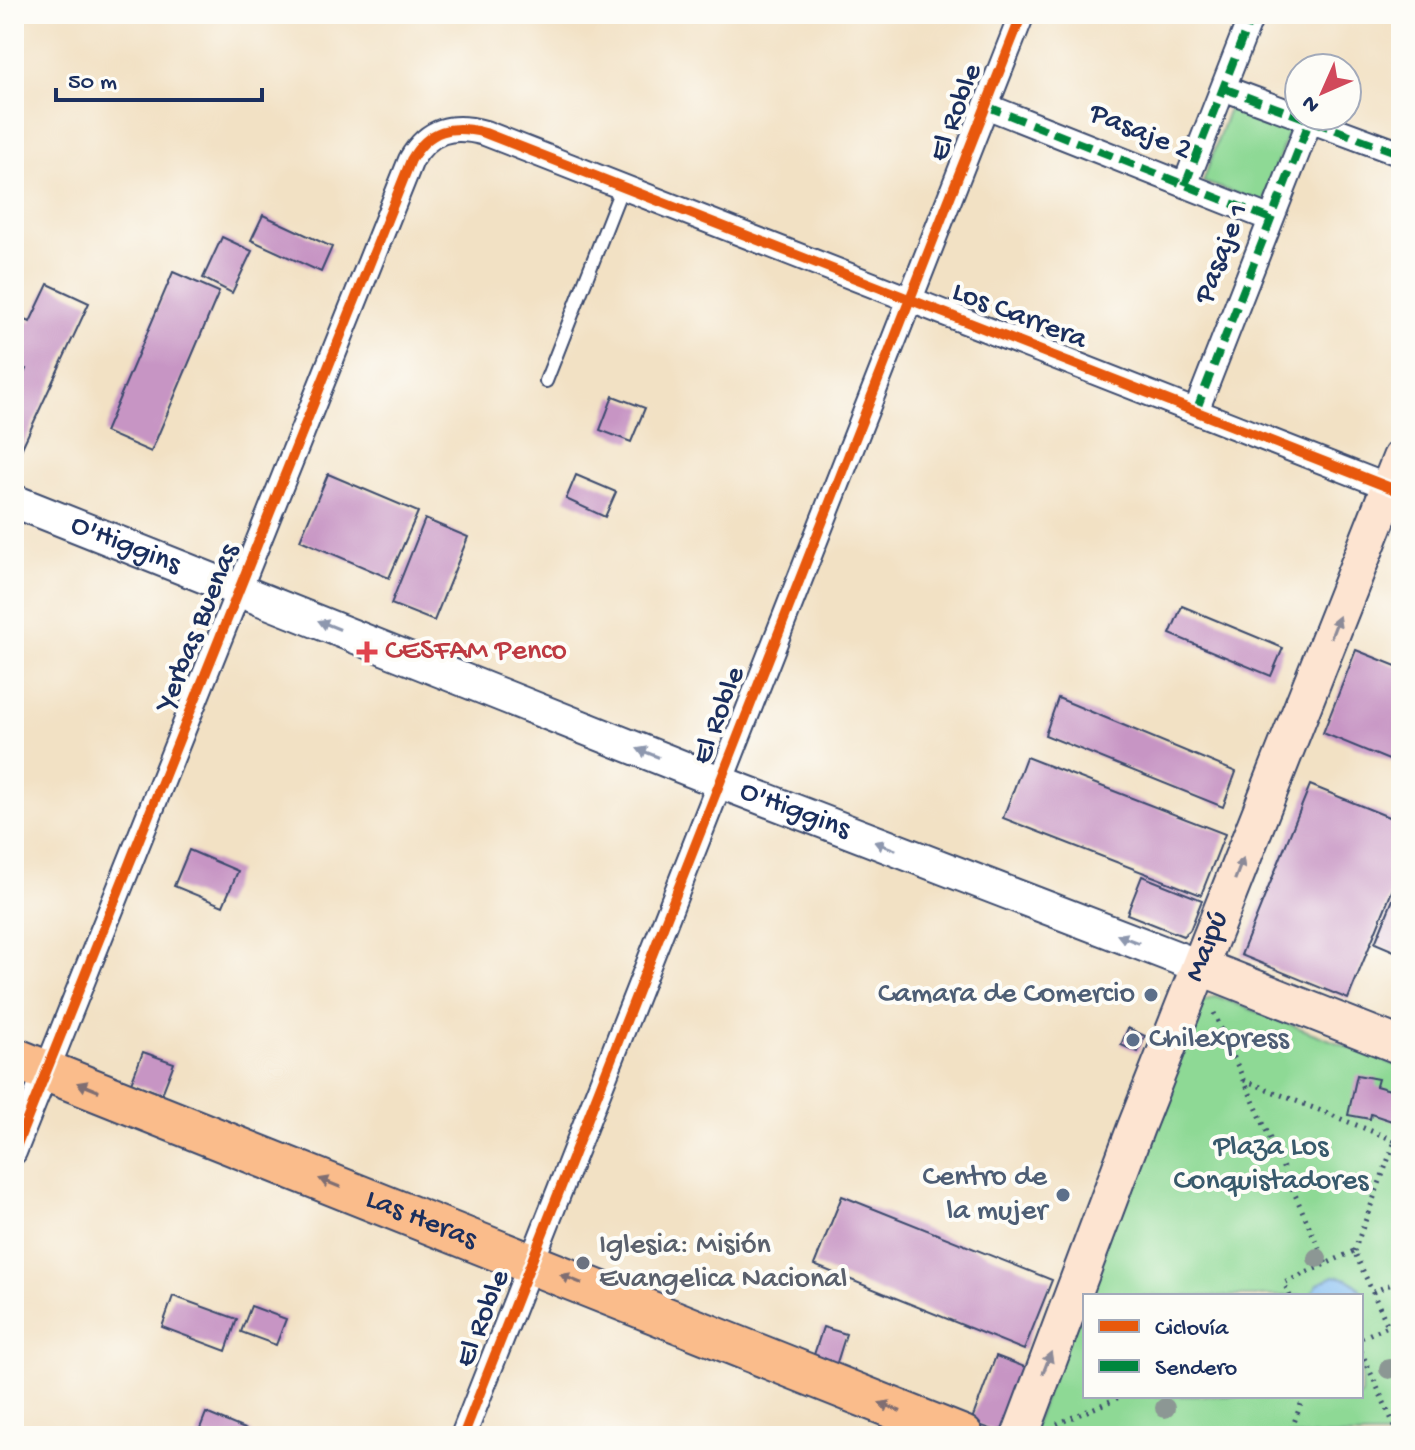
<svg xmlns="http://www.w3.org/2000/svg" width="1415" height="1450" font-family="'Gochi Hand',sans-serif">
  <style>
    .green { fill: #8ed995; stroke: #54847a; stroke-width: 2; fill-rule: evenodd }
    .water { fill: #80bcf3; stroke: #4e76a8; stroke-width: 2 }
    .building { fill: #c795c4 }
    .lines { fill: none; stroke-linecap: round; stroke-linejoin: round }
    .service-casing { stroke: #3b4a6d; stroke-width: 16 }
    .minor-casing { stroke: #3b4a6d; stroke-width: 28 }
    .tertiary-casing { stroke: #3b4a6d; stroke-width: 36 }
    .secondary-casing { stroke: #3b4a6d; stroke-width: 40 }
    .primary-casing { stroke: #3b4a6d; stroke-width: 44 }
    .path { stroke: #3b4a6d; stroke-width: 5; stroke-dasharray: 2 6; stroke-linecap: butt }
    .service { stroke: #fff; stroke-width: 12 }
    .minor { stroke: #fff; stroke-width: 24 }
    .tertiary { stroke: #fff; stroke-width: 32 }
    .secondary { stroke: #fde4d1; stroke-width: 36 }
    .primary { stroke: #fabc8b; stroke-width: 40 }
    .quiet { stroke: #00873e; stroke-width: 8; stroke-dasharray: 16 8; stroke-linecap: butt }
    .cycleway-casing { stroke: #fdfcf7; stroke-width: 15 }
    .cycleway { stroke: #e8590c; stroke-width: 10 }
    .tree { fill: #8c9794 }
    .oneway { fill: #8d97ae }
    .oneway2 { fill: #8c8a98 }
    .oneway3 { fill: #7f6e72 }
    .health-dot { fill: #e0444e; stroke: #fdfcf7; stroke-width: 3 }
    .service-dot { fill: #5c6f8a; stroke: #fdfcf7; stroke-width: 3 }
    .worship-dot { fill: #6b7280; stroke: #fdfcf7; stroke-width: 3 }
    .labels { text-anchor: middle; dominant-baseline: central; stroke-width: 8; stroke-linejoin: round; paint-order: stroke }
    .street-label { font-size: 30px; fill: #1b2f5e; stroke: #fdfcf7 }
    .health-label { font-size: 30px; fill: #be3a42; stroke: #fdfcf7; text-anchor: start }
    .service-label { font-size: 30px; fill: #4e5e75; stroke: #fdfcf7; text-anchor: end }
    .park-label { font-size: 30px; fill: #385a6c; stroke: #fdfcf7 }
    .worship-label { font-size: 30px; fill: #5b616d; stroke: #fdfcf7; text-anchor: start }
  </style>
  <rect width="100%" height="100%" fill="#fdfcf7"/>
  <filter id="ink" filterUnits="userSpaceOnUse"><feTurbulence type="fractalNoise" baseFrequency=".0125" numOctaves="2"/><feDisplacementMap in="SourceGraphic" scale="16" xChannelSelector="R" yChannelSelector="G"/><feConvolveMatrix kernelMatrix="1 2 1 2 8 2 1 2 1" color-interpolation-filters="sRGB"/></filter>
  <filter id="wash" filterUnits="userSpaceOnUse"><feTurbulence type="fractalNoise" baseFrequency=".006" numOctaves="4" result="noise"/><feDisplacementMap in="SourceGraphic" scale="32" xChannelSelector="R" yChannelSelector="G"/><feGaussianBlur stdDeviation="1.8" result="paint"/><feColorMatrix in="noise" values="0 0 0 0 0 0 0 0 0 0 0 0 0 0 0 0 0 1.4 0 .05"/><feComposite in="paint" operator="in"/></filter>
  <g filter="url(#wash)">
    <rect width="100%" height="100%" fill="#f2e1c4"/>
    <path class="green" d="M1231,102l60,21 -27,80 -61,-21z
      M1216,996l185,71v369h-366l-2,-8 161,-423zM1085,1296h276v100h-276z"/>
    <path class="water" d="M1334,1276c24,2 38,21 27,44v-24h-51l8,-12z"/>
    <g id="blocks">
      <path class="building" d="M263,215l69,32 -11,25 -70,-32z
        M222,237l30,14 -20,42 -29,-15z
        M173,272l46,20 -68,160 -46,-20z
        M48,284l41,19 -75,162v-69l12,-27 -12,-5v-49l16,7z
        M613,396l32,12 -14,34 -31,-12z
        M328,474l90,38 -29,66 -89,-38z
        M576,475l40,17 -11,25 -39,-18z
        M425,519l43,18 -34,84 -43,-17z
        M1182,606l101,42 -12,28 -101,-42z
        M1356,650l45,18v97l-78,-32z
        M1058,698l178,74 -13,35 -178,-72z
        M1026,757l199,77 -24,61 -198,-77z
        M1310,785l91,37v47l-53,130 -107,-44z
        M189,850l49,21 -15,35 -49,-20z
        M1142,876l60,24 -12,30 -7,6 -56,-22z
        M1401,880v74l-26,-11z
        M1128,1028l17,8 -7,16 -17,-7z
        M143,1052l31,11 -12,31 -31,-11z
        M1357,1075l21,4 -2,7 25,7v31l-30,-10 -1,5 -22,-4z
        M842,1196l210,84 -28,70 -210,-85z
        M173,1296l64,23 -11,32 -64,-24z
        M251,1306l35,13 -10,26 -35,-13z
        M823,1327l23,7 -11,35 -23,-8z
        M996,1356l34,13 -24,59 -10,3 -25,-9z
        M206,1413l46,19 -1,4h-54z"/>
    </g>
  </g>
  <g filter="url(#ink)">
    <use href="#blocks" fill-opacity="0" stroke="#3b4a6d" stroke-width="2"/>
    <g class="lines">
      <g class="service-casing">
        <path id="service" d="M546,381l76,-194"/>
      </g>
      <g class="minor-casing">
        <path id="minor" d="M1223,88l178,66
          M986,106l285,113
          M1185,185l67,-171
          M1196,411l114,-291
          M14,1152l397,-992c18,-31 41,-36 74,-27l916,359
          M463,1436l559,-1422"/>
      </g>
      <g class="tertiary-casing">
        <g id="tertiary">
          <path id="s1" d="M14,501l706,281 481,185"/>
        </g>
      </g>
      <g class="secondary-casing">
        <g id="secondary">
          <path d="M1201,967l200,79"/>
          <path id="s2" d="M1020,1436l116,-309 265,-669"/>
        </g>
      </g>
      <g class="primary-casing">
        <g id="primary">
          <path id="s3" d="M14,1058l949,378"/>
        </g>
      </g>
      <path class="path" d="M1214,1013l112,251
        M1244,1080l157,63
        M1354,1251l41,-110
        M1373,1292l28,-12
        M1290,1296l-6,-13 70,-32 34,75 -27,12
        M1361,1351l38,85
        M1057,1424l65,-28
        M1057,1428l20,8
        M1289,1436l15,-40"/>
      <use href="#service" class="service"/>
      <use href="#minor" class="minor"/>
      <use href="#tertiary" class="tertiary"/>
      <use href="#secondary" class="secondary"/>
      <use href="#primary" class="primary"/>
      <path class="quiet" d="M1223,88l178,66
        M986,106l285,113
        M1185,185l67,-171
        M1196,411l114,-291"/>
      <g class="cycleway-casing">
        <path id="cycleway" d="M14,1152l397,-992c18,-31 41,-36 74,-27l916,359
          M463,1436l559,-1422"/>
      </g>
      <use href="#cycleway" class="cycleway"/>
    </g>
    <g class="tree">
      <circle cx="1317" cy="1258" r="10"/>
      <circle cx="1389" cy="1369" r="10"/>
      <circle cx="1165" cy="1408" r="10"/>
    </g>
    <defs><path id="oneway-solid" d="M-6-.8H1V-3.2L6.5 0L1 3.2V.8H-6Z" transform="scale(2)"/></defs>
    <g class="oneway">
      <use href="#oneway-solid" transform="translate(329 625) rotate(-158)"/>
      <use href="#oneway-solid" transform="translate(648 753) rotate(-158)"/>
      <use href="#oneway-solid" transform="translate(885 846) rotate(-159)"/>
      <use href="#oneway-solid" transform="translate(1128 939) rotate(-159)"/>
    </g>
    <g class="oneway2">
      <use href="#oneway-solid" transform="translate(1335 627) rotate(-69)"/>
      <use href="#oneway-solid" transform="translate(1239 869) rotate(-69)"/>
      <use href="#oneway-solid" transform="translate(1047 1363) rotate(-69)"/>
    </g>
    <g class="oneway3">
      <use href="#oneway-solid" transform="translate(88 1087) rotate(-158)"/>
      <use href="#oneway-solid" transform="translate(330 1183) rotate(-158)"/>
      <use href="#oneway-solid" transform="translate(571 1279) rotate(-158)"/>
      <use href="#oneway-solid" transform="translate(890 1407) rotate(-158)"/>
    </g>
  </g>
  <path class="health-dot" d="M363 640h8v8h8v8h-8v8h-8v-8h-8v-8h8z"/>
  <g class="service-dot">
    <circle cx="1151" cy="995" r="8"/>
    <circle cx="1133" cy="1040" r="8"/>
    <circle cx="1063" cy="1195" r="8"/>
  </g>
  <circle class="worship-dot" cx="583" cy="1263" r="8"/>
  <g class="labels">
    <g class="street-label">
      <text transform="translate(957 113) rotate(-69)">El Roble</text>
      <text transform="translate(1140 133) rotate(22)">Pasaje 2</text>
      <text transform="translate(1223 254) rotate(-69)">Pasaje 1</text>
      <text transform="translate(1019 317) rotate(21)">Los Carrera</text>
      <text stroke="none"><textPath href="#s1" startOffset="120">O'Higgins</textPath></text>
      <text transform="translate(199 628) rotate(-68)">Yerbas Buenas</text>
      <text transform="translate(720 716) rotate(-69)">El Roble</text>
      <text stroke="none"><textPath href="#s1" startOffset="840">O'Higgins</textPath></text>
      <text stroke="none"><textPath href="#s2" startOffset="524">Maipú</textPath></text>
      <text stroke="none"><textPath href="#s3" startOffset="438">Las Heras</textPath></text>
      <text transform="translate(484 1319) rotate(-68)">El Roble</text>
    </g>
    <g class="health-label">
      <text x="385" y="652">CESFAM Penco</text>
    </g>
    <g class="service-label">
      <text x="1135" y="995">Camara de Comercio</text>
      <text x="1149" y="1040" text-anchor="start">Chilexpress</text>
      <text x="1047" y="1178">Centro de<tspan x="1047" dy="34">la mujer</tspan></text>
    </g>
    <g class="park-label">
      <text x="1271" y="1148">Plaza Los<tspan x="1271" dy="34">Conquistadores</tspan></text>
    </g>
    <g class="worship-label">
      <text x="599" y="1246">Iglesia: Misión<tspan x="599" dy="34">Evangelica Nacional</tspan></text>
    </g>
  </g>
  <rect width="1415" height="1450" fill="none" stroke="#fdfcf7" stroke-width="48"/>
  <rect x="1083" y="1294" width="280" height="104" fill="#fdfcf7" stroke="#a3aaba" stroke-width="2"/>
  <rect x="1099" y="1320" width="40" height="12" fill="#e8590c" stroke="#a3aaba" stroke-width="2"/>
  <text x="1155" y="1334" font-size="24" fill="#1b2f5e">Ciclovía</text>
  <rect x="1099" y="1360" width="40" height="12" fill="#00873e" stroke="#a3aaba" stroke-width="2"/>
  <text x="1155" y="1374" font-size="24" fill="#1b2f5e">Sendero</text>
  <g transform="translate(1323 92) rotate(225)"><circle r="38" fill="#fdfcf7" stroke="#a3aaba" stroke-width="2"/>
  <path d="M0-6L14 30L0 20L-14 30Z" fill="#d1495b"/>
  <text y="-12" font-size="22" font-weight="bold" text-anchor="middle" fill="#1b2f5e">N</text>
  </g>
  <path d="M56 88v12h206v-12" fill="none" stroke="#1b2f5e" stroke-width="4"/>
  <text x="68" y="88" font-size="24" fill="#1b2f5e" stroke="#fdfcf7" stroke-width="6" paint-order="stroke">50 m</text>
</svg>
